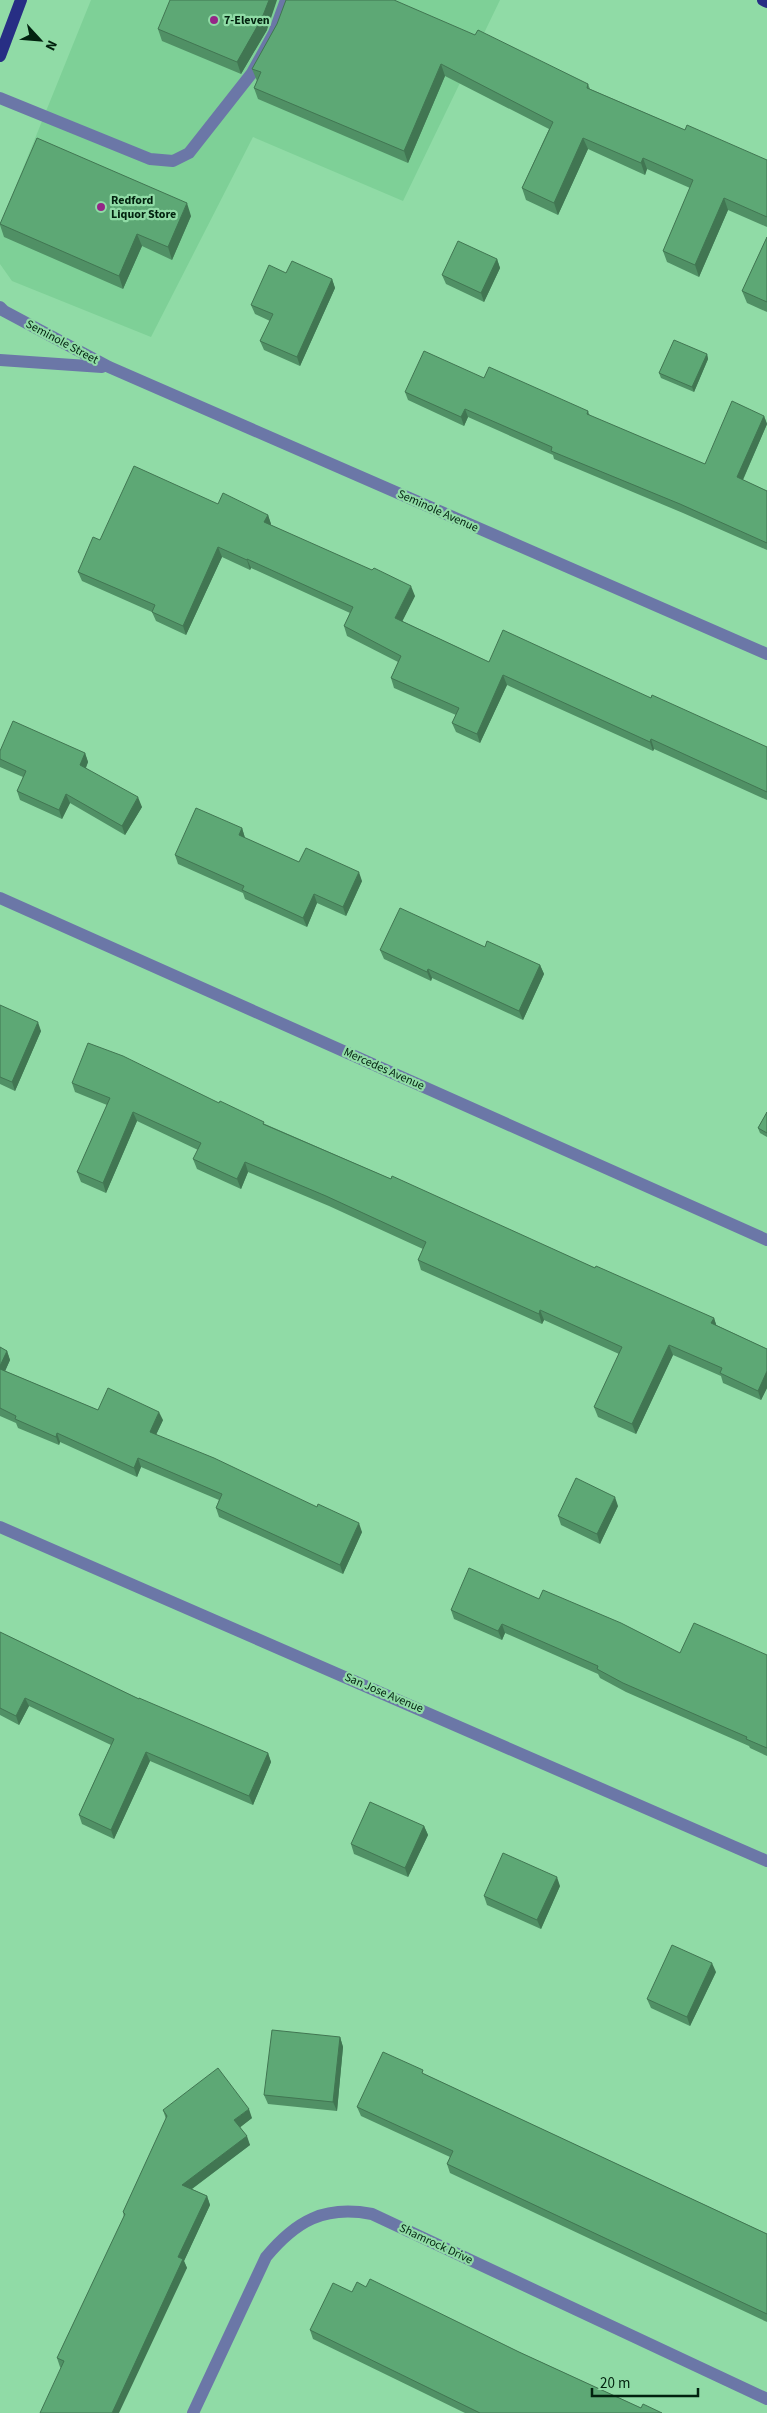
<svg xmlns="http://www.w3.org/2000/svg" width="767" height="2413" font-family="'Source Sans 3',sans-serif">
  <style>
    .built { fill: #7ed097 }
    .lines { fill: none; stroke-linecap: round; stroke-linejoin: round }
    .minor { stroke: #6b77a7; stroke-width: 12 }
    .major { stroke: #272e84; stroke-width: 12 }
    .wall { fill: #509065 }
    .shaded-wall { fill: #417652 }
    .building { fill: #5da875; stroke: #417652 }
    .poi-dot { fill: #942687; stroke: #90dba6; stroke-width: 2 }
    .labels { text-anchor: middle; dominant-baseline: central; stroke-width: 4.5; stroke-linejoin: round; paint-order: stroke }
    .poi-label { font-size: 12px; font-weight: bold; fill: #02220f; stroke: #90dba6; text-anchor: start }
    .street-label { font-size: 12px; fill: #02220f; stroke: #90dba6 }
  </style>
  <rect width="100%" height="100%" fill="#90dba6"/>
  <path class="built" d="M91,0h409l-97,201 -150,-64 -102,200 -139,-56 -12,-17v-39z"/>
  <g class="lines">
    <path class="minor" d="M0,98l150,61 23,2 16,-8 63,-80 22,-40 12,-33
      M0,307l4,4 105,56 658,287
      M0,360l102,7
      M0,898l767,342
      M0,1527l767,334
      M193,2413l73,-156c30,-36 58,-52 106,-43l395,185"/>
    <path class="major" d="M763,0l4,2
      M0,56l21,-56"/>
  </g>
  <path class="wall" d="M277,24l311,60 2,5 95,41 82,30v67l-39,-17 -29,67 -32,-15 -4,-11 27,-63 -43,-19 -2,6 -57,-26 -30,66 -32,-15 -4,-12 27,-59 -104,-53 -37,87 -150,-64 -4,-11 3,-7 -5,-12z
    M158,29l109,1 -26,44 -79,-33z
    M191,216l-19,44 -30,-14 -19,43 -119,-52 -4,-12v-2z
    M767,237v75l-20,-9 -5,-12z
    M497,259l3,9 -16,34 -38,-18 -4,-9z
    M286,273l46,6 3,9 -35,78 -36,-16 -4,-9 10,-20 -15,-7 -4,-9z
    M707,354l1,5 -14,33 -33,-14 -2,-5z
    M484,378l104,33 2,5 115,48 59,-48 3,8 -24,56 24,11v59l-84,-37 -129,-54 -1,-4 -85,-38 -4,9 -56,-26 -3,-8z
    M218,504l50,11 3,9v1l144,71 -13,25 87,41 162,36 116,49v53l-113,-51 -1,2 -146,-66 -27,58 -24,-11 -4,-9 4,-8 -62,-27 -3,-10 7,-16 -51,-26 -3,-10 6,-13 -99,-45 -1,2 -28,-13 -36,78 -30,-14 -4,-9 -70,-31 -4,-9 22,-32z
    M0,751l85,2 3,9 -2,6 56,39 -17,28 -55,-32 -8,16 -42,-19 -3,-9 6,-14 -23,-10z
    M242,828l3,10 54,24 63,19 -16,35 -29,-13 -10,24 -62,-28 -2,-6 -65,-29 -3,-9z
    M485,947l55,18 4,9 -21,46 -91,-42 -1,3 -47,-22 -4,-9z
    M0,1005l41,26 -26,60 -15,-7z
    M72,1083l147,20 46,21 330,144 119,50 2,7 51,24v39l-6,12 -38,-17 -2,-7 -48,-21 -37,79 -38,-17 -4,-10 25,-53 -75,-34 -2,4 -121,-54 -3,-10 5,-11 -94,-43 -81,-34 -7,17 -44,-20 -4,-10 5,-9 -61,-29 -31,72 -25,-11 -4,-10 30,-67 -32,-13z
    M767,1112v25l-7,-4 -2,-5z
    M0,1347l7,4 3,9 -5,11 93,39 65,10 -7,15 206,97 -19,42 -124,-57 -3,-9 3,-8 -78,-33 -4,10 -77,-35 -1,3 -41,-17 -2,-5 -16,-7z
    M618,1506l-18,38 -39,-19 -3,-9z
    M539,1599l141,54 87,2v101l-17,-8 -1,-2 -123,-54 -26,-14 -2,-4 -93,-41 -3,7 -48,-21 -3,-9z
    M0,1632l139,67 129,54 3,9 -18,43 -103,-44 -36,78 -32,-15 -3,-9 32,-70 -82,-39 -10,19 -19,-10z
    M424,1826l4,9 -20,42 -54,-23 -3,-10z
    M560,1886l-19,43 -54,-24 -3,-9z
    M716,1972l-26,54 -39,-18 -4,-9z
    M340,2037l3,10 -6,64 -69,-7 -4,-9z
    M424,2074l343,160v88l-317,-149 -3,-9 3,-7 -89,-41 -4,-9z
    M163,2110l89,8 -12,9 10,18 -58,44 15,7 3,9 -26,56 3,7 -126,100 -1,-1 -3,-9 67,-141 -1,-5 43,-93z
    M366,2287l153,65 122,56 21,5h-197l-152,-74 -3,-9 42,-38z"/>
  <path class="shaded-wall" d="M269,0h8l-10,30 -26,44 -4,-12z
    M441,64l4,12 -37,87 -4,-12z
    M583,138l5,11 -30,66 -4,-12z
    M643,158l4,11 -2,6 -4,-12z
    M724,198l4,12 -29,67 -4,-12z
    M187,203l4,13 -19,44 -4,-13z
    M137,234l5,12 -19,43 -4,-13z
    M497,259l3,9 -16,34 -3,-9z
    M332,279l3,9 -35,78 -3,-9z
    M707,354l1,5 -14,33 -2,-5z
    M465,409l3,8 -4,9 -3,-9z
    M764,416l3,8 -27,62 -3,-9z
    M268,515l3,9 -3,8 -4,-10z
    M218,547l4,10 -36,78 -3,-9z
    M247,559l4,9 -1,2 -3,-10z
    M411,586l4,10 -16,32 -4,-10z
    M503,675l4,10 -27,58 -3,-9z
    M651,739l3,10 -1,2 -3,-9z
    M85,753l3,9 -5,12 -3,-9z
    M66,794l4,9 -8,16 -3,-9z
    M138,797l4,10 -17,28 -3,-9z
    M242,828l3,10 -6,-3z
    M359,872l3,9 -16,35 -3,-9z
    M314,894l3,9 -10,24 -4,-9z
    M540,965l4,9 -21,46 -4,-9z
    M428,969l4,9 -1,3 -4,-9z
    M38,1022l3,9 -26,60 -3,-9z
    M133,1112l4,9 -31,72 -3,-10z
    M245,1162l3,10 -7,17 -4,-10z
    M540,1310l4,10 -2,4 -3,-10z
    M714,1318l3,9 -6,-4z
    M669,1345l4,10 -37,79 -4,-10z
    M7,1351l3,9 -8,18 -2,-5v-7z
    M767,1371v17l-6,12 -3,-9z
    M159,1412l4,8 -10,21 -3,-9z
    M57,1433l3,9 -1,3 -3,-8z
    M138,1458l3,9 -4,10 -3,-9z
    M615,1497l3,9 -18,38 -3,-10z
    M359,1523l3,9 -19,42 -3,-9z
    M502,1624l3,9 -3,7 -4,-9z
    M25,1698l4,8 -10,19 -3,-9z
    M146,1752l4,9 -36,78 -3,-9z
    M268,1753l3,9 -18,43 -4,-9z
    M424,1826l4,9 -20,42 -3,-9z
    M557,1877l3,9 -19,43 -4,-9z
    M712,1963l4,9 -26,54 -3,-9z
    M340,2037l3,10 -6,64 -4,-9z
    M249,2109l3,9 -14,11 -4,-9z
    M247,2136l3,9 -65,49 -3,-9z
    M207,2196l3,9 -26,56 3,7 -68,145h-7l66,-156z"/>
  <path class="building" d="M170,0h99l-7,18 -25,44 -79,-33z
    M286,0h108l81,35 3,-5 110,54 -1,4 98,42 2,-5 80,35v57l-43,-19 -29,67 -32,-14 30,-71 -50,-22 -2,5 -58,-25 -29,65 -32,-15 31,-66 -112,-58 -37,87 -150,-63 7,-16 -9,-3 25,-45z
    M37,138l150,65 -19,44 -31,-13 -18,42 -119,-52z
    M767,237v65l-25,-11z
    M458,241l39,18 -16,34 -39,-18z
    M292,261l40,18 -35,78 -37,-16 13,-27 -22,-9 18,-40 17,8z
    M674,340l33,14 -15,33 -33,-14z
    M424,351l60,27 5,-11 99,44 -1,3 118,50 27,-63 32,15 -27,61 30,14v52l-87,-39 -129,-53 1,-4 -87,-38 -4,8 -56,-25z
    M134,466l84,38 5,-11 45,22 -4,7 108,48 2,-2 37,18 -16,32 94,44 14,-32 148,68 1,-3 115,52v45l-116,-53 -1,3 -147,-67 -26,59 -25,-11 7,-15 -68,-30 10,-22 -57,-30 9,-19 -106,-48v1l-29,-13 -35,79 -31,-14 3,-7 -77,-33 15,-35 7,3z
    M13,721l72,32 -5,12 58,32 -16,29 -56,-32 -7,16 -42,-19 9,-20 -26,-12v-8z
    M196,808l46,20 -3,7 60,27 7,-14 53,24 -16,35 -29,-13 -11,24 -61,-28 2,-4 -69,-31z
    M400,908l85,39 2,-6 53,24 -21,46 -91,-42 -1,3 -47,-22z
    M0,1005l38,17 -26,60 -12,-5z
    M88,1043l35,13 96,47 1,-2 44,21 -1,2 128,55 1,-3 203,92 1,-2 118,52 -3,5 56,26v22l-9,20 -38,-18 2,-5 -53,-23 -37,79 -38,-17 28,-60 -82,-37 -1,4 -121,-54 8,-18 -100,-46 -81,-34 -8,17 -44,-20 8,-16 -68,-31 -30,71 -26,-11 33,-74 -38,-15z
    M767,1112v21l-9,-5z
    M0,1347l7,4 -7,15z
    M0,1369l98,41 10,-22 51,24 -9,20 64,26 103,49 1,-3 41,19 -19,42 -124,-57 6,-14 -84,-36 -4,10 -77,-35 -1,4 -41,-18 1,-3 -16,-8z
    M576,1478l39,19 -18,37 -39,-18z
    M469,1568l70,31 4,-9 78,33 59,30 14,-30 73,32v93l-21,-9 1,-2 -124,-54 -26,-14 1,-3 -96,-42 -4,7 -47,-21z
    M0,1632l139,67v-1l129,55 -19,43 -103,-44 -35,78 -32,-15 35,-76 -89,-41 -9,18 -16,-8z
    M370,1802l54,24 -19,42 -54,-24z
    M503,1853l54,24 -20,43 -53,-24z
    M672,1945l40,18 -25,54 -40,-18z
    M272,2030l68,7 -7,65 -69,-7z
    M383,2052l40,18 -1,3 345,161v80l-320,-150 6,-13 -96,-44z
    M218,2068l31,41 -15,11 13,16 -65,49 25,11 -29,61 5,2 -71,154h-72l24,-52 -7,-3 68,-144 -2,-2 44,-96 -4,-6z
    M370,2279l149,73 122,56 2,-4 19,9h-182l-170,-83 23,-47 19,9 5,-10 9,5z"/>
  <g class="poi-dot">
    <circle cx="214" cy="20" r="5"/>
    <circle cx="101" cy="207" r="5"/>
  </g>
  <g class="labels">
    <g class="poi-label">
      <text x="224" y="20">7-Eleven</text>
      <text x="111" y="200">Redford<tspan x="111" dy="14">Liquor Store</tspan></text>
    </g>
    <g class="street-label">
      <text transform="translate(62 342) rotate(28)">Seminole Street</text>
      <text transform="translate(438 511) rotate(24)">Seminole Avenue</text>
      <text transform="translate(384 1069) rotate(24)">Mercedes Avenue</text>
      <text transform="translate(384 1693) rotate(23)">San Jose Avenue</text>
      <text transform="translate(436 2244) rotate(25)">Shamrock Drive</text>
    </g>
  </g>
  <g transform="translate(40 40) rotate(116)" stroke="#90dba6" stroke-width="4" paint-order="stroke">
  <path d="M0-4L9 19L0 12L-9 19Z" fill="#02220f"/>
  <text y="-8" font-size="14" font-weight="bold" text-anchor="middle" fill="#02220f">N</text>
  </g>
  <path d="M592 2388v8h106v-8" fill="none" stroke="#02220f" stroke-width="2.5"/>
  <text x="600" y="2388" font-size="15" fill="#02220f" stroke="#90dba6" stroke-width="4" paint-order="stroke">20 m</text>
</svg>
